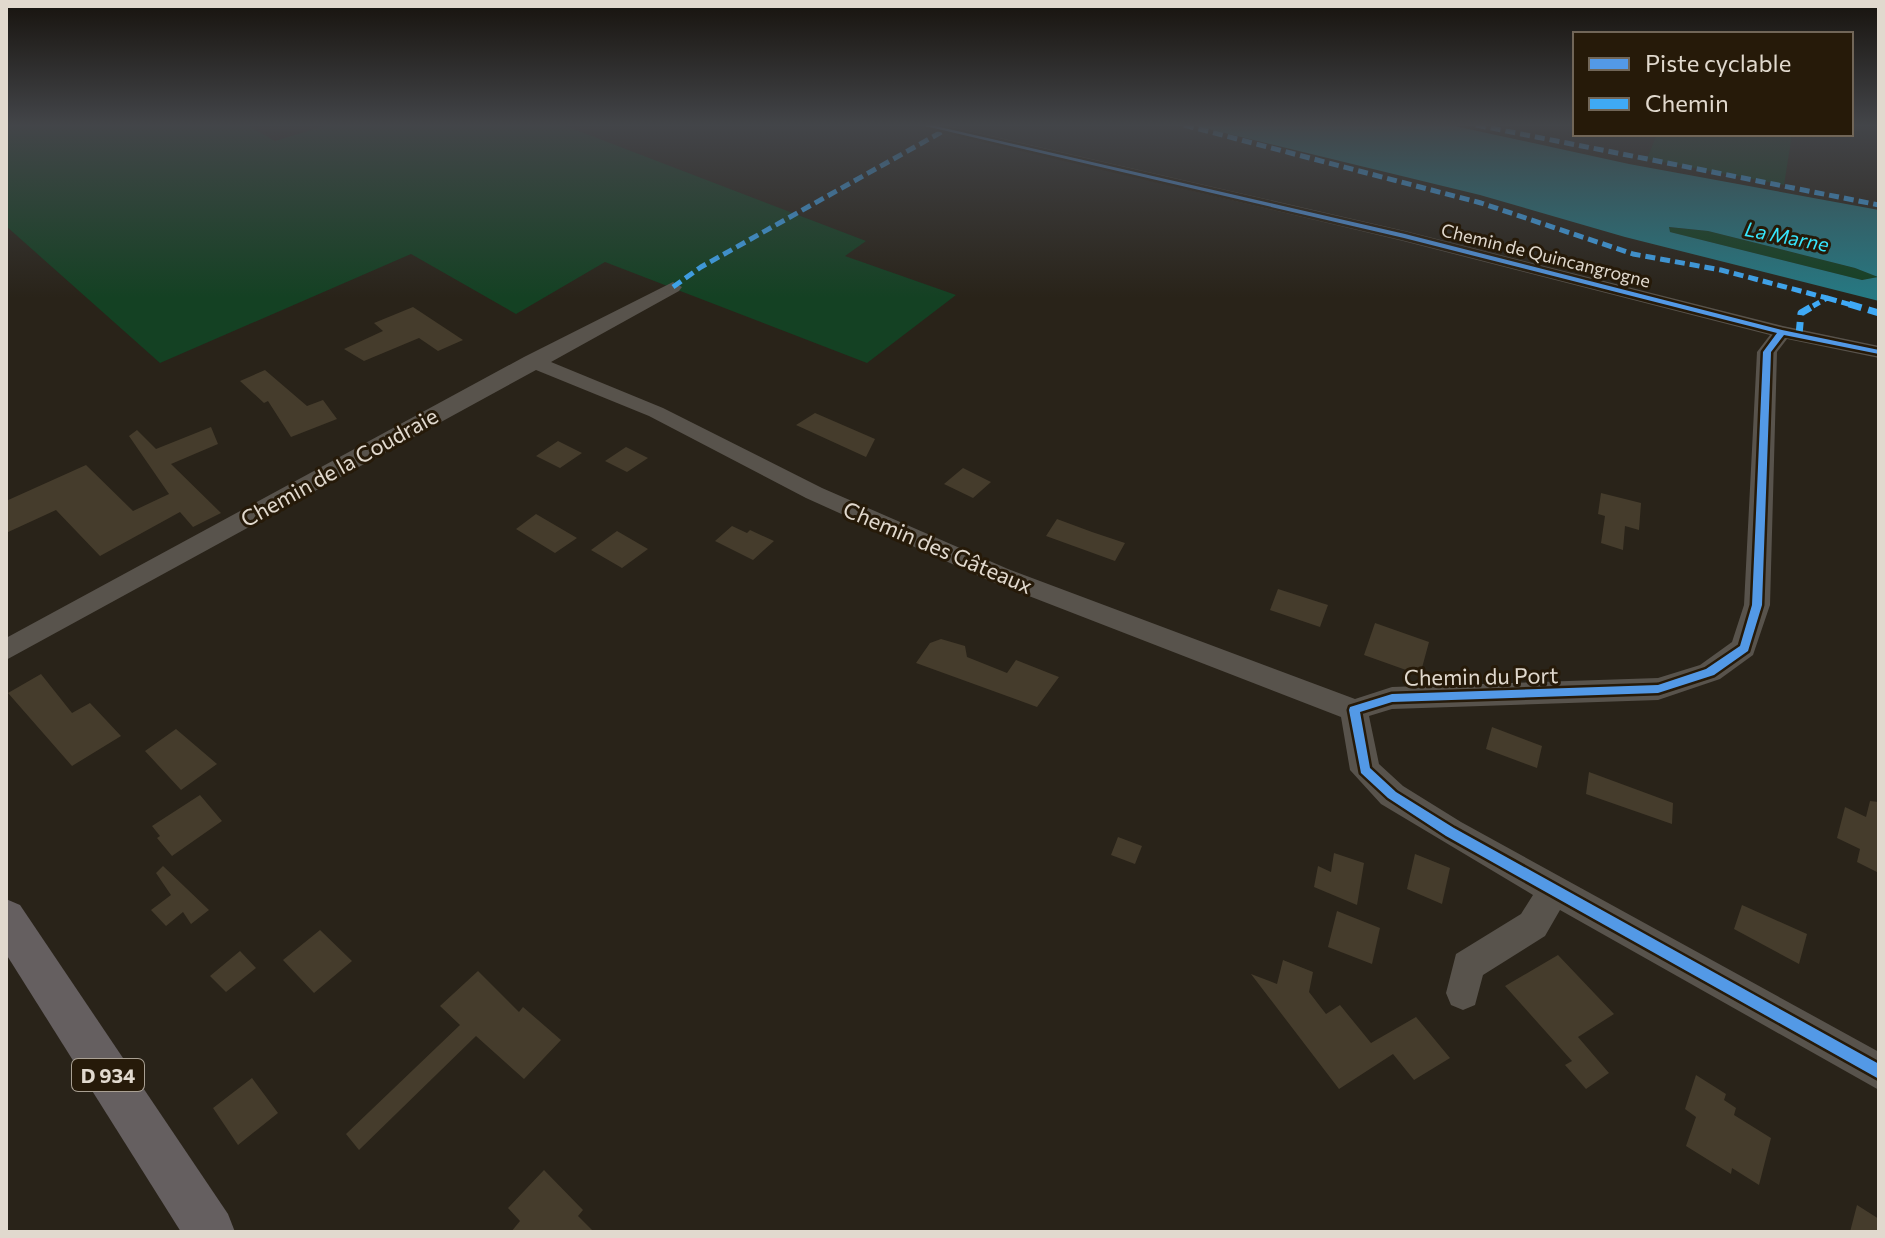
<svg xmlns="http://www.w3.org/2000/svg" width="1885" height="1238" font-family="Commissioner,sans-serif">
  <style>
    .green { fill: #144123 }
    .water { fill: #267983; fill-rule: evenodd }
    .building { fill: #453c2c }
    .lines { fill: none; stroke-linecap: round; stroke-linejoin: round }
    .minor { fill: #58534c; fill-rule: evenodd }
    .major { fill: #655f60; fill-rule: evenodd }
    .quiet-far1 { stroke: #3fa9f5; stroke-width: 5; stroke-dasharray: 10 5; stroke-linecap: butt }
    .quiet { stroke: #3fa9f5; stroke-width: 7; stroke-dasharray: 13 7; stroke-linecap: butt }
    .cycleway-casing { stroke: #261a09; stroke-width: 5 }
    .cycleway { fill: #5399e6; fill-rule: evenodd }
    .labels { text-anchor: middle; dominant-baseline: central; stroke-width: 6; stroke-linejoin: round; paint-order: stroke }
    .far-street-label { font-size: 18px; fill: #e1d9ce; stroke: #261a09 }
    .far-water-label { font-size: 20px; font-style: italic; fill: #36e5fc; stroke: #261a09 }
    .shield { fill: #261a09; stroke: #a9a093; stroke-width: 2 }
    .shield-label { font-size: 20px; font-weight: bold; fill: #e1d9ce }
    .street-label { font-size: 22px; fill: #e1d9ce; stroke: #261a09 }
  </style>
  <rect width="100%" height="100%" fill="#292319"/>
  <path class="green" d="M6,125h241l28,16 53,-16h235l303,116 -21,15 111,39 -89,68 -262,-101 -89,52 -105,-60 -251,109 -154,-137z
    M1657,134h135l-8,51 -137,-26z
    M1668,227l40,4 147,37 24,9 -17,3 -192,-48z"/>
  <path class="water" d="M1192,125h258l179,39 250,46v91l-254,-64 -145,-42zM1669,227l39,4 147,37 23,9 -16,3 -192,-48z"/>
  <path class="building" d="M413,307l50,33 -25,11 -19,-13 -55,23 -20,-12 39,-18 -9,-8z
    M265,370l42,36 16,-6 14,19 -46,18 -23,-36 -4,2 -24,-22z
    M815,413l60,26 -9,18 -70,-32z
    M211,427l7,17 -47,20 50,49 -28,14 -13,-15 -80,44 -44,-46 -50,23v-32l80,-36 47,46 36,-17 -40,-58 8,-6 19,19z
    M558,441l24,12 -22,15 -24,-12z
    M626,447l22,11 -21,14 -22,-11z
    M963,468l28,14 -18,16 -29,-14z
    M1601,493l40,10 -2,27 -14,-4 -2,24 -22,-7 4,-27 -7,-2z
    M536,514l41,24 -22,15 -39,-24z
    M1057,519l35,13 33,11 -10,18 -69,-25z
    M732,526l15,7 3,-3 24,11 -21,19 -38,-19z
    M617,531l31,18 -26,19 -31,-18z
    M1278,589l50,16 -8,22 -50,-17z
    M1375,623l54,19 -9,33 -56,-20z
    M941,639l24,7 2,11 40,16 9,-13 43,17 -22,30 -121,-44 14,-20z
    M41,674l31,39 18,-10 31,33 -49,30 -64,-73z
    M1492,727l50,19 -5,22 -51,-19z
    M176,729l41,35 -36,26 -36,-39z
    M1589,772l84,31 -1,21 -86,-30z
    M200,795l22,26 -50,35 -15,-18 3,-2 -8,-10z
    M1870,801l9,1v71l-22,-11 3,-13 -23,-11 8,-31 21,10z
    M1118,837l24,9 -7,18 -24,-9z
    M1334,853l30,10 -7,42 -43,-18 4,-21 13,6z
    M1415,854l35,14 -8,36 -35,-15z
    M163,866l46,44 -18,14 -8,-12 -17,14 -15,-16 20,-15 -15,-22z
    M1742,905l65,29 -8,30 -65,-35z
    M1337,911l43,17 -8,36 -44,-17z
    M320,930l32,31 -38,32 -31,-33z
    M240,951l16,17 -30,24 -16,-16z
    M1558,955l56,59 -36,23 31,36 -23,16 -21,-24 7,-4 -67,-75z
    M1283,960l30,12 -4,20 17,22 14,-9 31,38 45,-26 34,41 -36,22 -21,-26 -54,35 -88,-115 26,10z
    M478,971l41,41 4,-5 38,33 -37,39 -48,-43 -117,114 -13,-16 114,-109 -20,-19z
    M1696,1075l30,19 -2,6 12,8 -2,7 37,23 -12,47 -27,-17 -1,6 -45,-28 10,-29 -11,-8z
    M252,1078l26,35 -40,32 -25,-37z
    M544,1170l39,40 -5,6 16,16h-83l9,-11 -12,-13z
    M1857,1205l22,14v13h-29z"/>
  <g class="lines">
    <path class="minor" d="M917,125h26l462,106 378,95 96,20v12l-92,-19 -10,13 -7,253 -17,50 -33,24 -62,21 -266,9 -23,7 10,48 24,22 58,36 418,230v38l-319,-180 -15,26 -62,39 -8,30 -12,5 -12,-5 -5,-12 10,-39 65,-40 12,-19 -152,-91 -31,-34 -9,-53 -351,-136 -184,-83 -157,-82 -113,-46 -530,290v-22l518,-281 149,-75 9,5 -3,4 -128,71 112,46 159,80 186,81 347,130 37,-12 266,-9 42,-13 32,-23 12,-37 13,-253 13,-17 -367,-94z"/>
    <path class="major" d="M6,899l14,6 208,309 7,18h-54l-175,-278z"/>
    <path class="quiet-far1" d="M1184,125l297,78 152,51 88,16 106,28 -14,8
      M1476,125l403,80
      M673,287l28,-20 244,-137
      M1827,298l28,8"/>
    <path class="quiet" d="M1849,304l30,9
      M1799,335l2,-22 15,-9"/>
    <g class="cycleway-casing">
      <path id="cycleway" d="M921,125h10l474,109 377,96 97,20v4l-95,-19 -13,17 -9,253 -14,46 -34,24 -56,18 -266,9 -32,10 10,56 26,24 58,36 425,236v15l-433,-243 -58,-38 -27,-25 -12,-63 1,-3 42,-13 266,-9 48,-16 34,-23 12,-41 11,-253 14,-19 -373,-95z"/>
    </g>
    <use href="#cycleway" class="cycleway"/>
  </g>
  <linearGradient id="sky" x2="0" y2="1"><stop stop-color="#17130e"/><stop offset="0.42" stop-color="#434549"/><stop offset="1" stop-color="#434549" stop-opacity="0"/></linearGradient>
  <rect width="1885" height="298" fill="url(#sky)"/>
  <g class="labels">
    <g class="far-street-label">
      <text transform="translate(1546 255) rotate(14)">Chemin de Quincangrogne</text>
    </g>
    <g class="far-water-label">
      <text transform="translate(1787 236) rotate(11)">La Marne</text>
    </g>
    <rect class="shield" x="72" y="1059" width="72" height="32" rx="6"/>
    <g class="shield-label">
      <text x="108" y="1075">D 934</text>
    </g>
    <g class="street-label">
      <text transform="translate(339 467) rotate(-29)">Chemin de la Coudraie</text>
      <text transform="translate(938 547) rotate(23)">Chemin des Gâteaux</text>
      <text transform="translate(1481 676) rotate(-1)">Chemin du Port</text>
    </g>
  </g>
  <rect width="1885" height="1238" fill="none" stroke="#e1d9ce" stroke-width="16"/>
  <rect x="1573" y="32" width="280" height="104" fill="#261a09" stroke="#716658" stroke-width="2"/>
  <rect x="1589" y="58" width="40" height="12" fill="#5399e6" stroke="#716658" stroke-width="2"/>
  <text x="1645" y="72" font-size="24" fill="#e1d9ce">Piste cyclable</text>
  <rect x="1589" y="98" width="40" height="12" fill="#3fa9f5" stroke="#716658" stroke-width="2"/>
  <text x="1645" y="112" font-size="24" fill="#e1d9ce">Chemin</text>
</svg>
